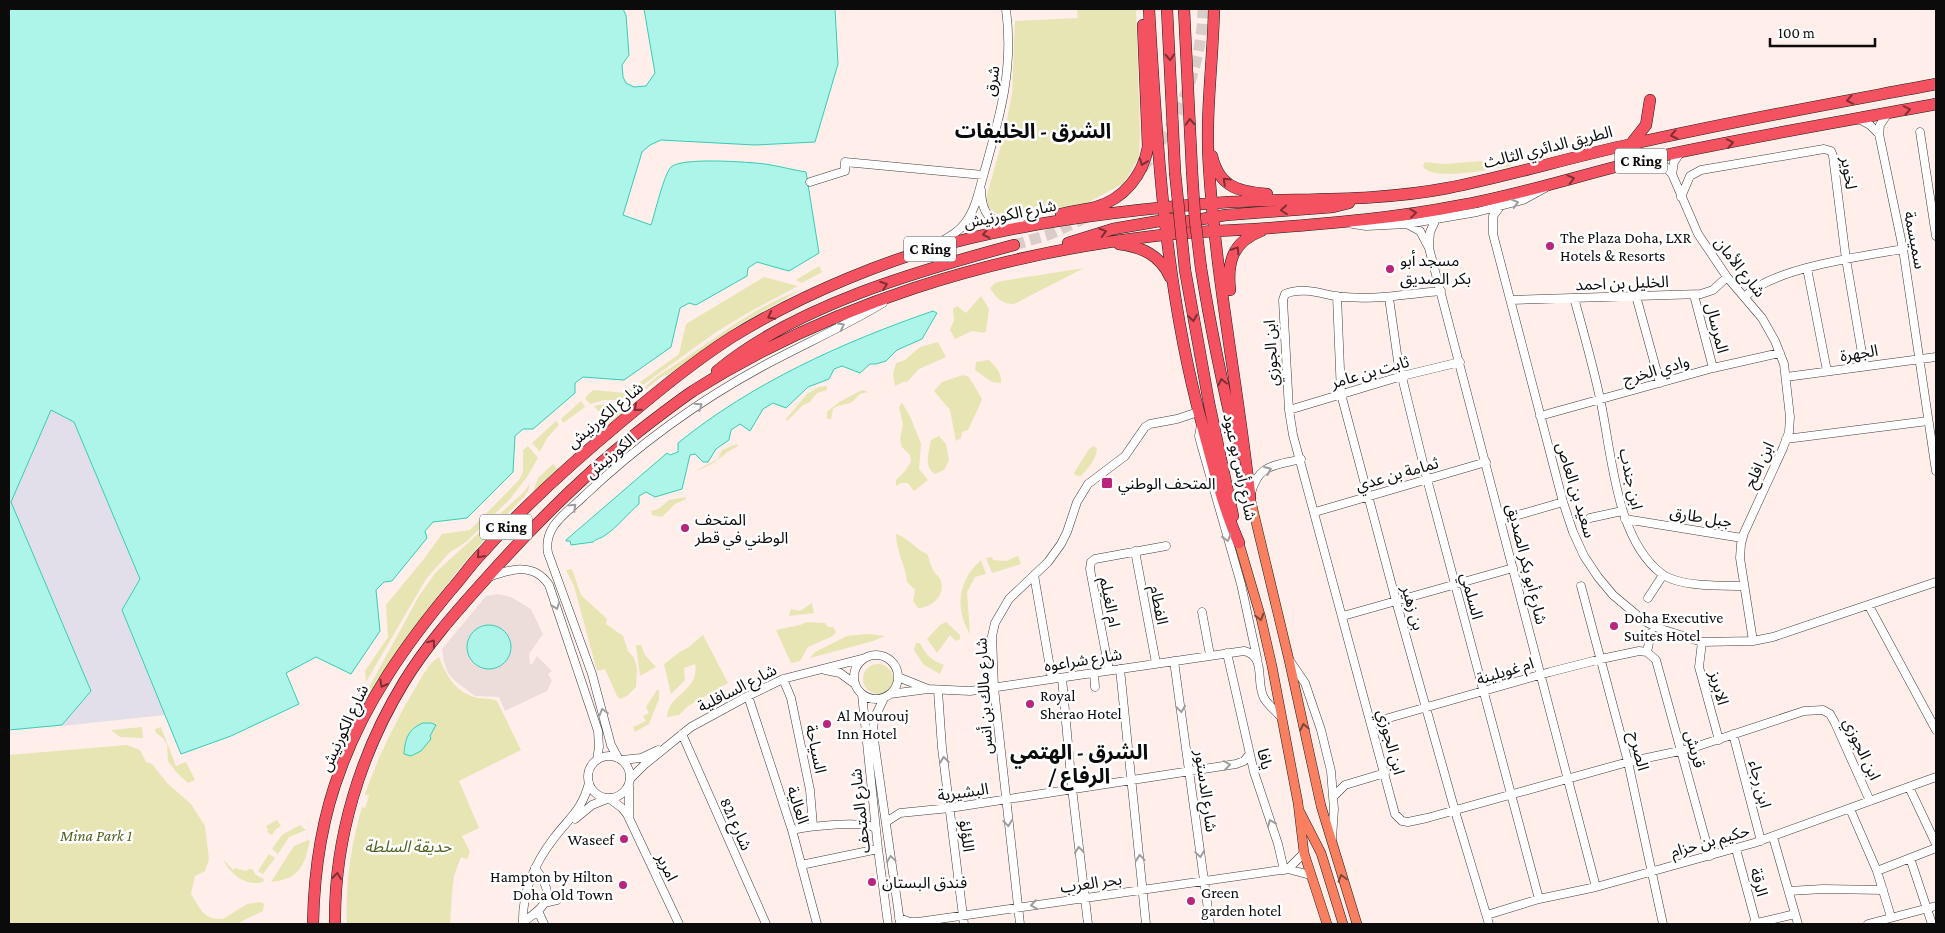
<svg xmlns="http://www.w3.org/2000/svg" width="1945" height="933" font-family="'Crimson Pro','Noto Sans Arabic',serif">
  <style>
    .industrial { fill: #e3dfea }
    .green { fill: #e8e5b4 }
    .plaza { fill: #edddda; fill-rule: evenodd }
    .water { fill: #aef5e9; stroke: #36ccb6 }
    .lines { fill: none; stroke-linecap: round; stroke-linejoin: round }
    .highway-tunnel { stroke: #daccc8; stroke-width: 11; stroke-dasharray: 11 5.5; stroke-linecap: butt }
    .minor-casing { stroke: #3e3e3e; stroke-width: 9 }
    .major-casing { stroke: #1c1c1c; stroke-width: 10 }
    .highway-casing { stroke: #1c1c1c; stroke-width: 12 }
    .minor { stroke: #fff; stroke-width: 8 }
    .major { stroke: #f88060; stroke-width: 9 }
    .highway { stroke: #f45260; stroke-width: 11 }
    .highway-bridge-casing { stroke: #1c1c1c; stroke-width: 12; stroke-linecap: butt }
    .highway-bridge { stroke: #f45260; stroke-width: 11 }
    .oneway { stroke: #802e36 }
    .oneway2 { stroke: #9d9d9d }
    .oneway3 { stroke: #824636 }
    .poi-dot { fill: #b9257d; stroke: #fff; stroke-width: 2 }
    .labels { text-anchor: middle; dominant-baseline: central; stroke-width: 5; stroke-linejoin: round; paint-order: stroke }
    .shield { fill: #fff; stroke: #545454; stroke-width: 1 }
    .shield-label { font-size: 15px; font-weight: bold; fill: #0b0b0b }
    .street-label { font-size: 16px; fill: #0b0b0b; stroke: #fff }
    .poi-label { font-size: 16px; fill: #0b0b0b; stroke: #fff; text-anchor: start }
    .park-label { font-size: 16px; font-style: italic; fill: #50611d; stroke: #fff }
    .district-label { font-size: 21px; font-weight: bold; fill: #0b0b0b; stroke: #fff }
  </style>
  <rect width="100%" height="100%" fill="#ffeee9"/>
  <path class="industrial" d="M51,409l23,12 66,158 -18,31 43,105 -103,11 29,-35 -80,-189z"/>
  <path class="green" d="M1077,9h59l4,125 -1,23 -15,26 -37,20 -68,12 -22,-1 -9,-7 -2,-9 19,-67 7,-38 3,-72 63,-3z
    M1510,159h2l1,4 -3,3c-19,3 -73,15 -86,2l-1,-3 2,-3 18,2z
    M819,266l3,6 -20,11 -6,-3z
    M1084,268l-70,36c-12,0 -18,-6 -24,-16l5,-5 7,-2z
    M764,277l34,9 -47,25 -35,21 -87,63 -9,5h-16l-14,4 -5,-6 8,-8 32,3 54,-39 7,-30z
    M801,290l-66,37 -19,16 -44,29 -11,5 -34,27 -21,7h-8l-4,-5c9,-3 20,0 30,-4 14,-6 24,-20 37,-28 46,-28 88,-66 140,-84z
    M981,296l8,13 -3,22 -2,2 -12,-2 -17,8 -5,-9 4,-10 -1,-11 4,-3 9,7z
    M938,342l8,15 -27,12 -13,14 -1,-2 -10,5 -2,-12 3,-11 9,-3 15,-13z
    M989,360c7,7 13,13 12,23l-9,-1 -17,-12 1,-8z
    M963,375l6,2 13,22c-4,11 -9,20 -14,31l-6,2 -1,6 -5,3 -6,-31 -16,-19 8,-9z
    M827,386v4l-10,3 -7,9 -7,3 -16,16 -1,-2 21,-25 12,-7z
    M862,390l6,2 -8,2 -9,9 -14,3 -4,3 -2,10h-4v-7l12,-10z
    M581,401l4,6 -22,16 -2,-4z
    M902,403l8,13 11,28 -2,25 9,11 -14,11 -6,-8h-7l-5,3v-6l9,-9 6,-9 -1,-7 -8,-8 -2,-7 3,-16 -4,-17z
    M627,410l-23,17 -3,-5 9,-8z
    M556,421l3,4 -12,13 -7,14 -8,-9z
    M939,436l7,8 3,16 -5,10 -9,4c-12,-7 -6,-22 -4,-34z
    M737,444l1,2c-5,3 -10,5 -14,9 -10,8 -16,12 -29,16l23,-12 4,-9z
    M528,446l10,12 -11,19 -17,22 -44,43 -17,11 -23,26 -60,103 -1,-11 23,-34 -2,-32 37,-45 19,-26 28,-4 49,-50 4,-8v-22z
    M1094,446l3,3c-1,11 -9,19 -16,27h-4l-3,-3 15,-24z
    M553,464l4,5 -24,24 5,-15z
    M530,483l-2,8 -4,6c-60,60 -110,128 -156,200l-1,-3 1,-5 51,-93 17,-24 88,-80z
    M686,497v2l-11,5 -13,13 -10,-2 -1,-4 7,-2 11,-9z
    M896,534c14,5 19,15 31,20 3,6 4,14 8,19 1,2 4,3 5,6 7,15 -8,29 -22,29l-5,-7 2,-11 -8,-8c-1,-16 -11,-31 -11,-48z
    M1018,556l3,8 -29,9 -6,-15 6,-1 1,3 13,1z
    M981,560l5,14 -11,3 -8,15 3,42c-16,-26 -11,-55 11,-74z
    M572,569l9,26 26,24 -1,5 17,12 5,15 6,7 3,10 -1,19 -9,9 -7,3 -3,-3 -12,-27 -8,2 -23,-85 -8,-16z
    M812,603l2,10 -25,3 2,-7 9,2z
    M807,622l18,1 3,4h5l3,5 -3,4 -25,11 -8,14 -9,2 -15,-33 24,-5z
    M946,622l14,13v4l-4,2 -6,-6 -13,18 -10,-14 13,-14z
    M868,634l17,2 -12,5 -63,17 5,-6 32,-16z
    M703,635l25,48 -40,23 -9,9 -12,2c1,-23 33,-26 28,-53l-11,4 1,12 -14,14 -7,-30 16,-12 9,-5z
    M916,643h4c6,12 11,17 24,22l-4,9 -16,-9 -10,-15z
    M636,645h5l4,10 11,12 -16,9z
    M439,657c7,19 18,37 39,41 7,1 13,0 19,3l24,49 -62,31 20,47 -17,8 8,16 -3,7 -6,-2 -7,19 -2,18 -2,30h-103c-2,-40 4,-79 15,-117l3,1 4,-12 -4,-2c14,-39 31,-74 52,-109 6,-10 12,-22 22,-28z
    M863 679a15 15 0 1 1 30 0a15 15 0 1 1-30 0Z
    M657,690h2v9l-10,25 -14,8 -2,-5 13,-6 -3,-5 6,-3 -3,-6z
    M142,727l1,11 -23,-1 -9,-7z
    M161,727l15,39 10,-4 9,18 -7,3 -11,-10 -9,-12 -1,-17 -4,-6 -7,-5 -1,-4z
    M127,745l13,5 6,12 6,2 15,19 24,21 14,22 4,33 -4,12 -10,5 -4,18c9,14 12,26 32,25l24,-15 14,-2 3,2 -1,7 -27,13h-227v-169z
    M277,820l4,6 -5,3 -4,6 -5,-3 1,-2 -2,-4z
    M300,825l6,5 -17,7 -11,17 -6,-5 10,-14z
    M308,840l2,1c-6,26 -11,38 -39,41l23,-36z
    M269,854l6,4 -12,16 -5,-3z
    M223,859l10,11 2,-2 11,3 3,-2h3l4,6 8,4 -1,3c-17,5 -33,-8 -40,-23z"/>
  <path class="plaza" d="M497,594l14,3 20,12 12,25 -14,20 1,10h2l5,-8 15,15 -4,3 4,7 -5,10 -42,20 -6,-14 -24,-1 -20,-15 -7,-8 -4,-11 -2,-13 44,-53zM480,627l27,33 -9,7 -22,-2 -7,-9 2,-22z"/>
  <path class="water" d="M9,9h614l3,6 3,40 -7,10 1,12 3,6 8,4 12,-1 9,-13 -11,-64h191l3,55 -23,78 -60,3 -94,-5 -11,5 -8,7 -19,63 28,10c4,-12 13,-51 20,-58 11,-10 77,-5 94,-3 14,2 28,6 41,8l13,81 -30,18 -32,-9 -9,6 -1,8 -51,29 -7,-2 -9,5 -9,39 -47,33 -41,-3 -8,6v10l-42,36h-10l-8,7 -2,36 -46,46 -34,4 -8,9 2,7 -35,43 -8,1 -8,8 4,41 -29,43 -35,-17 -30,16 13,31 -68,32 -50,18 -59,-144 18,-31 -66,-157 -23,-12 -40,92 80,189 -29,34 -53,5z
    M933,311l4,2 -15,26 -25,11 -11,11 -10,3h-6l-10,9 -18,-7 -8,3 -5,10 -21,8 -22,21 -13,-5 -10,6 -13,22 -10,-7 -9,6 -2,10 -13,9 -8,13h-5l-8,-8 -5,1 -8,34 -27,8 -9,-5 -7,4v8c-12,10 -22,24 -35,32 -4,3 -7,2 -11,6l-22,3 -1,-4h-4v-1l101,-87 3,2 8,-3v-9c74,-60 165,-101 255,-132z
    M467 647a22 22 0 1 1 44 0a22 22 0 1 1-44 0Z
    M423,723h8l5,2 -6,11 1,3 -10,12 -10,5 -7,-2c1,-15 4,-25 19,-31z"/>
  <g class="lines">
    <path class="highway-tunnel" d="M1142,169c36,-46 60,-101 61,-160
      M1014,245l34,-10 39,-18"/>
    <g class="minor-casing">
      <path id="minor" d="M1888,113l-8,12 -1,9 24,115 33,222
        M1859,119l11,6 9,9
        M1920,132l16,104
        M1654,158l9,6 9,10 26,60 29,43 35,41 13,23 9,23 6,53 -1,15 -6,16 -39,85 -3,11 -1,14 13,83
        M1672,174l2,-12 6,-9
        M810,182l35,-11v-9l138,13
        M981,190c1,31 13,32 41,34
        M1681,197l9,-21 11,-6 123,-21 7,2 2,5 13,103 18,106
        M1499,208l-6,8v18l70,268 10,30 11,24 14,21 15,18 31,26 14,7 44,14 51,-1 20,-4 163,-55
        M1353,224l13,2 41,-2 70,-12 46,-12 22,-12
        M1407,224l13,7 9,17 167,639
        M938,243c10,-5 21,-11 27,-20 11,-14 14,-33 19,-50 16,-57 30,-104 22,-164
        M1429,246l1,-14 6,-13
        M1807,268l20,103
        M1441,291c-35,3 -70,10 -106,5 -16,-3 -34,-9 -50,-2l-2,6 6,110 4,25 102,379 7,7 6,1 19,-4 201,-56 61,-13 115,-38 19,-1 7,4 5,9 35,78
        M1694,295l19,73
        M1337,296l4,98 55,207 59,210 34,113
        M1636,296l24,87
        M1745,297c26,-29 119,-41 158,-48
        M1389,298l9,63 29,118 112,420
        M1574,298c9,32 18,64 25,96 13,55 15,144 63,180 18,13 61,12 82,12
        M1512,300l189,-6 12,-4 14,-13
        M1786,377l150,-20
        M1289,410l113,-34 58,-14
        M1540,416l173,-48 67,-15
        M1201,425l-2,11 2,8 40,140 16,74
        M1786,439l142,-18
        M1251,493c8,-30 24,-27 50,-34
        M1315,512l171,-50
        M1590,518l32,-7
        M1625,519l117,19
        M1501,520l62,-18
        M1135,551l21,112
        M1034,575l18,104
        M489,577c21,-8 45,-15 60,8l49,146 1,16 -2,13
        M1581,586l47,176 35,162
        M1648,598l15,-23
        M1869,606l67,124
        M1202,612l8,43
        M1343,616l170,-48
        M1702,642l-3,25 20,73
        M1647,652l9,8 54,196
        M1647,652l4,-19
        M1227,653l27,119 24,72 6,26
        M854 677a22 22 0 1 1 44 0a22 22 0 1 1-44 0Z
        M1174,661l36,263
        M1290,661l15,22 16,47 10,41 3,38 -2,29
        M1120,669l26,255
        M825,670l15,3 15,11
        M1109,670l-19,-101 1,-7 4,-3 71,-13
        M1094,673l1,14
        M898,677l30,12 42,2 274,-40c23,5 11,31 20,47 4,7 11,12 16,18
        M1062,678l10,110 16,136
        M783,679l8,19 19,92 3,36
        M938,691l4,57 22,176
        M862,694l16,155 10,75
        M890,694l38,-5
        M748,696l44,134 25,94
        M884,698l-10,21 -1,14 27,189
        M1371,723l179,-51 51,-13 38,-8 8,1
        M682,734l84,190
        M1733,734l28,107
        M588 777a21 21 0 1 1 42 0a21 21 0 1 1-42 0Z
        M618,758l-7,-13 -19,-71 -44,-121c-5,-27 19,-40 36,-57 54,-51 116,-96 181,-131 39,-21 80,-39 118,-62
        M622,760l19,-2 17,-8
        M630,779l14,-14 47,-38 57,-31 35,-17 82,-21
        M629,786v31
        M1909,787l27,57
        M1334,796l11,-11 40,-12
        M610,799l12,9 5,6 52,110
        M1850,809l27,62 14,46
        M575,819l17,-14 15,-6
        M886,822l14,-9 50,-5 286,-44 8,-3 5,-6
        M792,830c15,-3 74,-11 84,-1
        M1773,837l25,87
        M1736,849l20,74
        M1910,858l22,66
        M801,865l77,-16
        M1288,869l16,-16
        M1877,871l59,-23
        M1789,891l34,-2 60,1
        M544,903l13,-3
        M538,911l6,13
        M1487,915l52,-16 57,-12 158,-44 182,-66
        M899,918l11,4h8l370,-53 22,6
        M523,922c27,-18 32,-28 12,-54
        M523,924c-1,-33 11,-60 31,-86 16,-21 28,-28 35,-55
        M1020,924l-26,-236 -2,-52 3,-13 14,-24 39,-37 13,-18 6,-12 10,-30 11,-18 37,-28 20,-29 5,-3 27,-5 21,-7
        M1753,924l42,-10
        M1868,924l68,-18"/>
    </g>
    <g class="major-casing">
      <path id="major" d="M1250,497l39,163 32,146 36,118
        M1239,543l22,75 11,48 26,137 6,50 23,71
        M1300,812l21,41 22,71"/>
    </g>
    <g class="highway-casing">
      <path id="highway" d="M1149,9c8,139 16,280 53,415 11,40 20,80 37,119
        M1167,9l8,163
        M1184,9l8,162
        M1214,9c-1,53 -9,106 -5,159 7,111 29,219 41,329
        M1631,144l15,-19 4,-25
        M1212,156c7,31 27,36 55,38
        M1061,214c11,-3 23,-4 35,-7 28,-8 47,-32 52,-60l-5,-122
        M1172,224l54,-9 107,-8 16,-4
        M1068,243l45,-14 58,-10
        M1119,244c23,3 41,11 51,33
        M1201,268c10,63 23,124 38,186
        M1185,270l24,133 24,113
        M1230,290c-3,-27 2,-48 31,-59
        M717,371c78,-65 200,-100 297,-126
        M313,924c1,-53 9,-107 28,-156 24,-66 65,-124 110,-178 11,-12 20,-26 32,-38 42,-47 90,-90 138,-130 36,-30 72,-60 111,-85 68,-42 161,-81 239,-99 84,-20 172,-30 258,-36 73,-4 146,0 219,-14 62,-12 122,-31 184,-44 101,-23 203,-41 304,-60
        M335,924c-1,-85 25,-170 69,-242 22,-36 51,-69 79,-100 48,-54 98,-105 155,-150 18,-14 36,-28 55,-41 138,-87 299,-136 461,-155 39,-5 78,-5 117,-8 62,-5 125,-10 186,-22 64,-11 126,-32 190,-47 96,-21 193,-37 289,-55"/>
    </g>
    <use href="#minor" class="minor"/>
    <use href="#major" class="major"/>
    <use href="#highway" class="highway"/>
    <g class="highway-bridge-casing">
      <path id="highway-bridge" d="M1192,171l3,48 6,49
        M1175,172l10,98"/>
    </g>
    <use href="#highway-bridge" class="highway-bridge"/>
  </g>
  <defs><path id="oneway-chevron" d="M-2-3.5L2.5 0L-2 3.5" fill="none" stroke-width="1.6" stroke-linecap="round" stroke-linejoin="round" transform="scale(1.25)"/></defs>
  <g class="oneway">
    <use href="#oneway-chevron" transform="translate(1170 57) rotate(87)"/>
    <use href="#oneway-chevron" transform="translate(1850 100) rotate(169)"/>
    <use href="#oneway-chevron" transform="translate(1907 110) rotate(-11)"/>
    <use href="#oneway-chevron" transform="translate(1190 122) rotate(-93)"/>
    <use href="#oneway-chevron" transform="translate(1674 135) rotate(168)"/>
    <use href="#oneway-chevron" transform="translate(1730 143) rotate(-11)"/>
    <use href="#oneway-chevron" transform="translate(1143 162) rotate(110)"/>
    <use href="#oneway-chevron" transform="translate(1571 179) rotate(-14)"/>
    <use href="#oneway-chevron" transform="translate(1226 181) rotate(-137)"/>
    <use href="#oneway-chevron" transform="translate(1284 210) rotate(175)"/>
    <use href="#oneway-chevron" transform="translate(1413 213) rotate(-7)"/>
    <use href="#oneway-chevron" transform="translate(1103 232) rotate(-16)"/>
    <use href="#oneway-chevron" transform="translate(986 234) rotate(168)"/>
    <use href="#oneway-chevron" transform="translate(1236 250) rotate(-58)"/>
    <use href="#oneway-chevron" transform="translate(884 285) rotate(-20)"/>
    <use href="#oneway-chevron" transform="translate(771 316) rotate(153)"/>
    <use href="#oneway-chevron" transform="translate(1193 318) rotate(81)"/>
    <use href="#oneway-chevron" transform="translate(1222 382) rotate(-102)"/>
    <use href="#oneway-chevron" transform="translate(637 408) rotate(139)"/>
    <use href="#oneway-chevron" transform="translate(480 555) rotate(131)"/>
    <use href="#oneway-chevron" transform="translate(432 643) rotate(-53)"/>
    <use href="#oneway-chevron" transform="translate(383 684) rotate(120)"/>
    <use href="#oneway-chevron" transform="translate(337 876) rotate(-83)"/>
  </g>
  <g class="oneway2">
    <use href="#oneway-chevron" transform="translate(1515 203) rotate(-16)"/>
    <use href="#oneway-chevron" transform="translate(841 326) rotate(-27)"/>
    <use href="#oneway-chevron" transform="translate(699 406) rotate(-34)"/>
    <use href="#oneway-chevron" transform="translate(1268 470) rotate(-23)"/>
    <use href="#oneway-chevron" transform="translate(573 507) rotate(-44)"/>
    <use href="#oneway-chevron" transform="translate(1227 538) rotate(73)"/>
    <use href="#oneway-chevron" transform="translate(556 606) rotate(71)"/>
    <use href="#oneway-chevron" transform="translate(1181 709) rotate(82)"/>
    <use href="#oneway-chevron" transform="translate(603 712) rotate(-106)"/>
    <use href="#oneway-chevron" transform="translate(944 760) rotate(-97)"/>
    <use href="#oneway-chevron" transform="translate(1227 765) rotate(-8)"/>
    <use href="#oneway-chevron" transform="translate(1008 823) rotate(83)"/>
    <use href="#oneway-chevron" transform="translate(1271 823) rotate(-112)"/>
    <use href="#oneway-chevron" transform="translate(1079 850) rotate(-96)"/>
    <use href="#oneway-chevron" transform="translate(1200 854) rotate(82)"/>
    <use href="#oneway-chevron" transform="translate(1140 858) rotate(-95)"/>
    <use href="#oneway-chevron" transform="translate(891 859) rotate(-98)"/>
    <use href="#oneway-chevron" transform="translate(1034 905) rotate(172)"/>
  </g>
  <g class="oneway3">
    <use href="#oneway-chevron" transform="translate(1260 617) rotate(75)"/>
    <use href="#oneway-chevron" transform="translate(1304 727) rotate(-102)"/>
    <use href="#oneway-chevron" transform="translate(1342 878) rotate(-106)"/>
  </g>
  <g class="poi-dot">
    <circle cx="1550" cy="246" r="5"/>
    <circle cx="1390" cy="269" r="5"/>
    <rect x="1101" y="477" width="12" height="12" rx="2.5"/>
    <circle cx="685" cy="528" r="5"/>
    <circle cx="1614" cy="626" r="5"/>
    <circle cx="1030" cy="704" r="5"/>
    <circle cx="827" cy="724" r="5"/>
    <circle cx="624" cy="839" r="5"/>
    <circle cx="872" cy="882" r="5"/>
    <circle cx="623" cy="885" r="5"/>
    <circle cx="1191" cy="901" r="5"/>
  </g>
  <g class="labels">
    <g class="shield">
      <rect x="1615" y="148.5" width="52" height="25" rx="4"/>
      <rect x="904" y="236.5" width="52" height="25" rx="4"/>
      <rect x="480" y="514.5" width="52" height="25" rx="4"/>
    </g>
    <g class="shield-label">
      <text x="1641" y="161">C Ring</text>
      <text x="930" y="249">C Ring</text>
      <text x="506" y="527">C Ring</text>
    </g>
    <g class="street-label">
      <text transform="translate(992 81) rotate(-82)">شرق</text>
      <text transform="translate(1548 147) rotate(-14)">الطريق الدائري الثالث</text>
      <text transform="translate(1849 173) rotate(81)">لخوير</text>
      <text transform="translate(1010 214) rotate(-11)">شارع الكورنيش</text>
      <text transform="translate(1915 240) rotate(79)">سميسمة</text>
      <text transform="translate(1740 267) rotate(52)">شارع الأمان</text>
      <text transform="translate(1622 283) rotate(-2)">الخليل بن احمد</text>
      <text transform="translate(1717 328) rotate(76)">المرسال</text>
      <text transform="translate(1271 353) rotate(-93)">ابن الجوزي</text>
      <text transform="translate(1859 353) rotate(-9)">الجهرة</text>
      <text transform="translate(1656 370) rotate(-16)">وادي الخرج</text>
      <text transform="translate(1370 372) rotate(-16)">ثابت بن عامر</text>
      <text transform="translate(605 415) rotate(-40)">شارع الكورنيش</text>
      <text transform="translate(610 456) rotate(-40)">الكورنيش</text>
      <text transform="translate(1759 465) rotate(-65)">ابن افلح</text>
      <text transform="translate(1240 467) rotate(78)">شارع رأس بو عبود</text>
      <text transform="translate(1397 474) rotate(-16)">ثمامة بن عدي</text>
      <text transform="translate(1631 479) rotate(78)">ابن جندب</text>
      <text transform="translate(1576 490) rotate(73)">سعيد بن العاص</text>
      <text transform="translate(1701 517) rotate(9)">جبل طارق</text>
      <text transform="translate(1527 564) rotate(76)">شارع أبو بكر الصديق</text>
      <text transform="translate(1472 596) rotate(75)">السلمي</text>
      <text transform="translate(1110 602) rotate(79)">ام الغيلم</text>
      <text transform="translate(1159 605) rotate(79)">الفطام</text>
      <text transform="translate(1413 608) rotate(74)">بن زهير</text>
      <text transform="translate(1083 660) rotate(-9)">شارع شراعوه</text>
      <text transform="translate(1505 671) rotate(-17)">ام غويلينة</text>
      <text transform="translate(737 688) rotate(-27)">شارع السافلية</text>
      <text transform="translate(1719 688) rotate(75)">الابريز</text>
      <text transform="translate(984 696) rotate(-93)">شارع مالك بن أنس</text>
      <text transform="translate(344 728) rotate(-65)">شارع الكورنيش</text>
      <text transform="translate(1391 742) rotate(75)">ابن الجوزي</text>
      <text transform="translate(816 749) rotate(78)">السياحة</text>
      <text transform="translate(1695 749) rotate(75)">قريش</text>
      <text transform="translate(1862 749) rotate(65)">ابن الجوزي</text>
      <text transform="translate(1639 751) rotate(76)">الصرح</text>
      <text transform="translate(1265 759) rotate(76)">يافا</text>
      <text transform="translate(1760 784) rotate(76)">ابن رجاء</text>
      <text transform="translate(1206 791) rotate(82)">شارع الدستور</text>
      <text transform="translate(963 792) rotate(-8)">البشيرية</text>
      <text transform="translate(798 805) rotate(72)">العالية</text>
      <text transform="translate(860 811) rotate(-96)">شارع المتحف</text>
      <text transform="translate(736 824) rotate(66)">شارع 821</text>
      <text transform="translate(967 836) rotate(83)">اللؤلؤ</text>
      <text transform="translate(1710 841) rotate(-16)">حكيم بن حزام</text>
      <text transform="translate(667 867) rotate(64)">امرير</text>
      <text transform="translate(1759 882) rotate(75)">الرقة</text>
      <text transform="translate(1091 883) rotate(-8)">بحر العرب</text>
    </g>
    <g class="poi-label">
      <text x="1560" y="237">The Plaza Doha, LXR<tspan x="1560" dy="18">Hotels &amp; Resorts</tspan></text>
      <text x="1400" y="260">مسجد أبو<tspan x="1400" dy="18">بكر الصديق</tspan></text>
      <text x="1118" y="483">المتحف الوطني</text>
      <text x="695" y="519">المتحف<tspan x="695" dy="18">الوطني في قطر</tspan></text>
      <text x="1624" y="617">Doha Executive<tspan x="1624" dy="18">Suites Hotel</tspan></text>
      <text x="1040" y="695">Royal<tspan x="1040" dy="18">Sherao Hotel</tspan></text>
      <text x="837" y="715">Al Mourouj<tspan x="837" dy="18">Inn Hotel</tspan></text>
      <text x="614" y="839" text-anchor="end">Waseef</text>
      <text x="613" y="876" text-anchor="end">Hampton by Hilton<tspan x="613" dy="18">Doha Old Town</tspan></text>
      <text x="882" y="882">فندق البستان</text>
      <text x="1201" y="892">Green<tspan x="1201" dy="18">garden hotel</tspan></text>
    </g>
    <g class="park-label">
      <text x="96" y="835">Mina Park 1</text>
      <text x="408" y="846">حديقة السلطة</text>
    </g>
    <g class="district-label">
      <text x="1033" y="131">الشرق - الخليفات</text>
      <text x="1079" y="752">الشرق - الهتمي<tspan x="1079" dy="24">/ الرفاع</tspan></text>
    </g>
  </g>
  <rect width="1945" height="933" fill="none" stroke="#0b0b0b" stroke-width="20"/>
  <path d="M1770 38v8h105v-8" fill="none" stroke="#0b0b0b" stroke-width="2.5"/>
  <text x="1778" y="38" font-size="15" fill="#0b0b0b" stroke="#ffffff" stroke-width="4" paint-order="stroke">100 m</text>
</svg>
